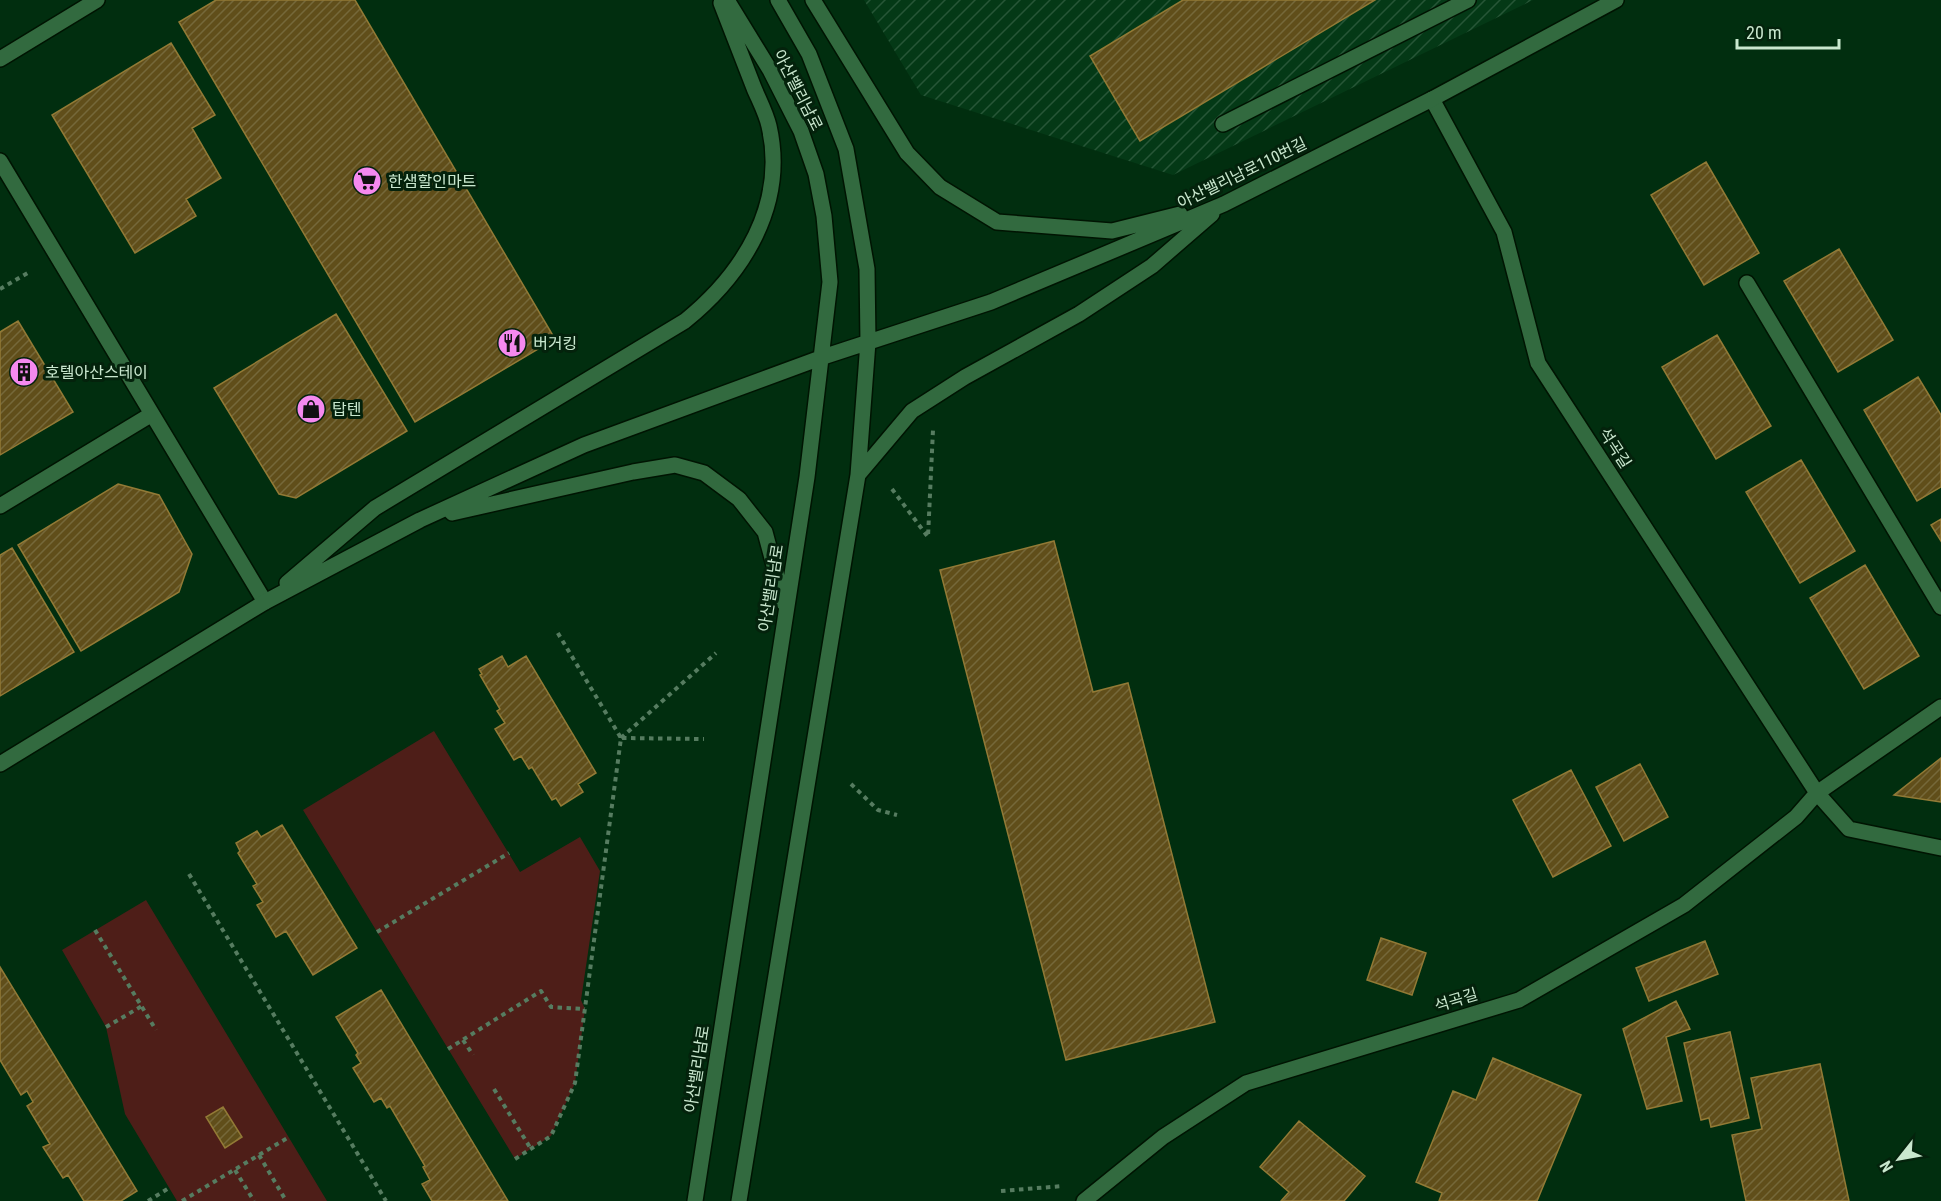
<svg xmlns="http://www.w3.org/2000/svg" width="1941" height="1201" font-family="'Roboto Condensed','Noto Sans KR',sans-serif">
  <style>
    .industrial { fill: url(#industrial-furrows) }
    .green { fill: #4e1e18 }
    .building { fill: url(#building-hatch); stroke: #927a36; stroke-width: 1.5 }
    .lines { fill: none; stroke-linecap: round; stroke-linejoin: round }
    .service-casing { stroke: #001402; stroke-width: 18 }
    .minor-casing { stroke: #001402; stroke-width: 18 }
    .tertiary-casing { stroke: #001402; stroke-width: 18 }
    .path { stroke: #567c60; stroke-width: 4; stroke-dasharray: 4.5 4.5; stroke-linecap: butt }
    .service { stroke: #326a3f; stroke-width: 15 }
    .minor { stroke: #326a3f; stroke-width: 15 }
    .tertiary { stroke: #326a3f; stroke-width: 15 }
    .labels { text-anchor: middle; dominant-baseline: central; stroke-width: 6; stroke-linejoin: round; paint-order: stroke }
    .street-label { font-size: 16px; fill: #c9e7ce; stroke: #04220c }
    .poi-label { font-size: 16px; fill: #c9e7ce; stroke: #04220c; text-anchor: start }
  </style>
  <defs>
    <pattern id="industrial-furrows" width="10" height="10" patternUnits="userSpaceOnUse" patternTransform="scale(1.5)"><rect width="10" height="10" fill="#043916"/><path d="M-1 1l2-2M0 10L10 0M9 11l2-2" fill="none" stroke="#275637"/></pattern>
    <pattern id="building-hatch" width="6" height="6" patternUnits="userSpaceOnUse" patternTransform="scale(1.5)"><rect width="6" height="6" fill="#604e1a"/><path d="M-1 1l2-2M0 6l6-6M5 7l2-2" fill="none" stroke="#75683a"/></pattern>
  </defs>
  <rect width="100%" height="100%" fill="#012e0f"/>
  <path class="industrial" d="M864,0h669l-360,175 -252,-80z"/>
  <path class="green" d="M434,731l86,141 60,-35 20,34 -19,129 4,9 -10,74 -24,53 -36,23 -212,-349z
    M146,900l181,301h-150l-52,-87 -19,-87 -44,-77z"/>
  <path class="building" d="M216,0h139l200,339 -140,83 -236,-400z
    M1183,0h192l-235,141 -50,-85z
    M171,43l44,72 -23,13 29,50 -35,21 10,17 -61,37 -83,-138z
    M1706,162l53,91 -55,32 -53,-90z
    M1839,249l54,91 -55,32 -54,-91z
    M336,314l71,117 -111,67 -17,-4 -65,-106z
    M18,321l55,91 -73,43v-123z
    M1717,335l54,91 -55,33 -54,-92z
    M1918,377l23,38v72l-24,14 -53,-91z
    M1801,460l54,91 -55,32 -54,-91z
    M118,484l41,11 33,59 -13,38 -98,59 -63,-106z
    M1941,519v22l-10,-16z
    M1054,541l39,151 35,-9 87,339 -149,38 -126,-490z
    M12,548l62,104 -74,44v-141z
    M1865,565l54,91 -55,33 -54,-91z
    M502,656l6,11 18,-11 70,117 -18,11 5,8 -22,14 -5,-8 -4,2 -20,-33 -3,2 -8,-13 -7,4 -19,-31 10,-6 -8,-12 3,-2 -20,-34 2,-1 -3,-5z
    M1941,758v44l-47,-7z
    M1640,764l28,53 -44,24 -28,-54z
    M1571,770l40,76 -58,31 -40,-77z
    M282,825l75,123 -44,27 -27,-44 -10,6 -19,-32 6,-3 -10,-16 4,-2 -19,-31 2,-2 -4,-8 21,-12 4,6z
    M1381,938l45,15 -14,42 -45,-15z
    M1705,941l13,33 -69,27 -13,-33z
    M0,967l137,224 -16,10h-37l-16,-26 -5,3 -20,-31 7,-3 -23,-38 6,-4 -6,-11 -6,4 -21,-35z
    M381,990l127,211h-76l-10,-17 8,-4 -7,-13 2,-1 -35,-60 -3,2 -6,-10 -7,4 -21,-34 8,-5 -5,-8 2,-2 -22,-36z
    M1676,1001l14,28 -24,8 16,64 -35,8 -24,-80z
    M1730,1032l19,86 -38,9 -2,-9 -8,2 -17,-77z
    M1493,1058l88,37 -44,106h-98l3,-8 -26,-11 37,-91 23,9z
    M1820,1064l29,137h-103l-14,-66 30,-6 -11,-51z
    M223,1107l19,30 -17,11 -19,-31z
    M1299,1121l66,55 -21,25h-63l8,-9 -29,-25z"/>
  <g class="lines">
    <g class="service-casing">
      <path id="service" d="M1223,124l245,-124"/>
    </g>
    <g class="minor-casing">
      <path id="minor" d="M0,59l97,-59
        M1432,99l72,133 34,131 279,430 32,36 92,19
        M0,161l265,441
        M1747,283l194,324
        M0,506l152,-92
        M1084,1201l79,-64 83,-54 273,-83 165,-95 112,-88 21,-24 124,-86"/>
    </g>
    <g class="tertiary-casing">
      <path id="tertiary" d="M813,0l94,153 33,34 57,35 115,9 68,-17
        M858,475l54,-64 53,-34 114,-63 73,-48 60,-52
        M452,513l181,-41 42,-7 29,8 35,26 26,33 19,71
        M287,583l88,-75 310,-187c58,-47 102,-116 84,-195 -3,-13 -10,-26 -15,-38 -11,-28 -22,-57 -33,-85
        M0,764l265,-162 155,-82 164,-75 239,-88 168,-55 233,-98 208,-105 184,-99
        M695,1201l112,-724 23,-195 -6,-66 -8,-42 -15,-43 -31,-61 -43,-70
        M739,1201l119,-726 10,-133 -1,-73 -21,-120 -37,-95 -31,-54"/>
    </g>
    <path class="path" d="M0,289l31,-18
      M892,489l36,48 5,-107
      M621,738l95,-85
      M622,738l82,1
      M851,784l27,26 19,5
      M189,874l197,327
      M95,930l61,100
      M377,932l132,-79
      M106,1027l36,-21
      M463,1040l10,15
      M448,1049l93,-58 10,16 34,2
      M494,1089l37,60
      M259,1155l26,44
      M515,1159l36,-23 24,-53 46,-345 -65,-108
      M235,1170l19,31
      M1001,1191l62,-5
      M148,1201l21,-13
      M182,1201l107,-64"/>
    <use href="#service" class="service"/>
    <use href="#minor" class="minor"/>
    <use href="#tertiary" class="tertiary"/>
  </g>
  <defs>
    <g id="supermarket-disc" transform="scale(1.5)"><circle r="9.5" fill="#f589ef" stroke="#04220c"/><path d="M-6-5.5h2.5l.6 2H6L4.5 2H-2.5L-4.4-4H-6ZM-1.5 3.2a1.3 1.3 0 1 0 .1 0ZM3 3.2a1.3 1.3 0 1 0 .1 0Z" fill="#111"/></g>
    <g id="restaurant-disc" transform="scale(1.5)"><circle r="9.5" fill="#f589ef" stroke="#04220c"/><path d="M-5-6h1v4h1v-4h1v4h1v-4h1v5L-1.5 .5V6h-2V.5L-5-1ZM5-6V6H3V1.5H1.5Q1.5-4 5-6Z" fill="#111"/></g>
    <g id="building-disc" transform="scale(1.5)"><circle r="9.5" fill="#f589ef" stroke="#04220c"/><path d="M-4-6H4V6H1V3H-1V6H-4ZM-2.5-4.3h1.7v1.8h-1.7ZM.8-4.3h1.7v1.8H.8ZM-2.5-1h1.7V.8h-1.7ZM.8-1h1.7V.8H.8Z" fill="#111"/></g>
    <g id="shop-disc" transform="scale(1.5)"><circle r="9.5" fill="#f589ef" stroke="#04220c"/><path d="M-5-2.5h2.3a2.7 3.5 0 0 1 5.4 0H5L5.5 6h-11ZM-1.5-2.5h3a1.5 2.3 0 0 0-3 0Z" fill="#111"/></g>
  </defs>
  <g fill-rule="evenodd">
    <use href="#supermarket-disc" x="367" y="181"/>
    <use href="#restaurant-disc" x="512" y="343"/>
    <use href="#building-disc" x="24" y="372"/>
    <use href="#shop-disc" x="311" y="409"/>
  </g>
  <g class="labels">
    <g class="street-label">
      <text transform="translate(798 90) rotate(63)">아산밸리남로</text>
      <text transform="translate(1242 173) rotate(-26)">아산밸리남로110번길</text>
      <text transform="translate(1615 448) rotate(57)">석곡길</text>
      <text transform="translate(771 588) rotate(-81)">아산밸리남로</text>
      <text transform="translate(1456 1000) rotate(-17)">석곡길</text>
      <text transform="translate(697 1069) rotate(-81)">아산밸리남로</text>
    </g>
    <g class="poi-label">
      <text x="388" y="181">한샘할인마트</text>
      <text x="533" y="343">버거킹</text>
      <text x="45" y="372">호텔아산스테이</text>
      <text x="332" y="409">탑텐</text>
    </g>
  </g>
  <g transform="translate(1899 1159) rotate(239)" stroke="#04220c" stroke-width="4.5" paint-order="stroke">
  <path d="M0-4.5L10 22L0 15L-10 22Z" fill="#c9e7ce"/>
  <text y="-9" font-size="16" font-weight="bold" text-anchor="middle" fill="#c9e7ce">N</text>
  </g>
  <path d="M1737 39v9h102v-9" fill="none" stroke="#c9e7ce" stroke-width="3"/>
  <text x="1746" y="39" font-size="18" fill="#c9e7ce" stroke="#04220c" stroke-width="4.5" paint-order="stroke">20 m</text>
</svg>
